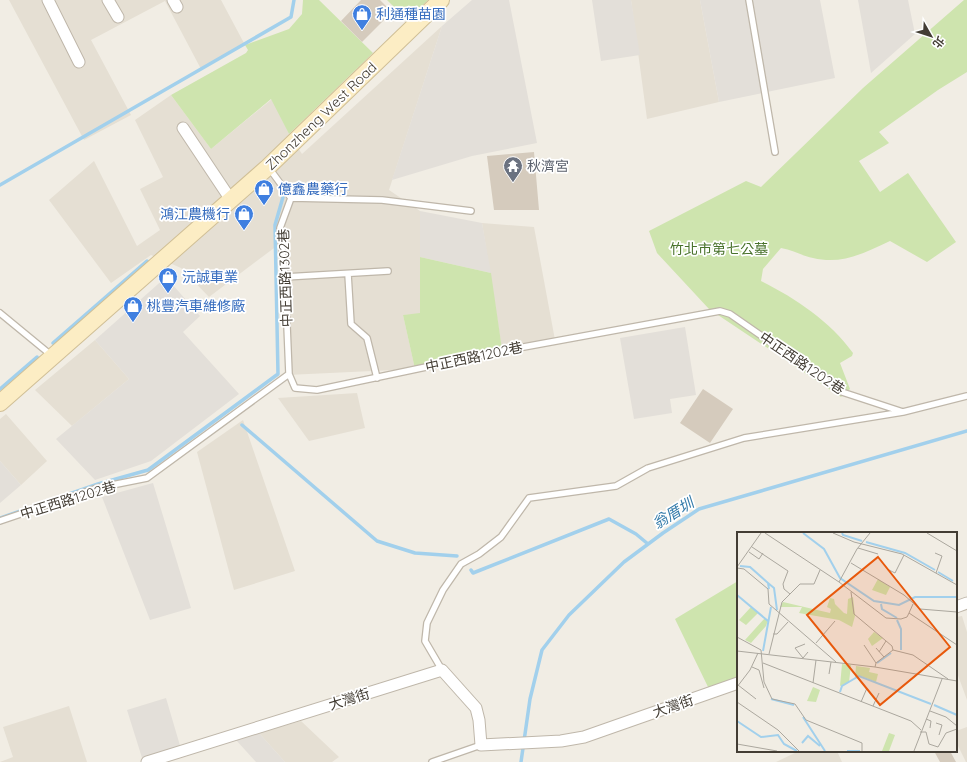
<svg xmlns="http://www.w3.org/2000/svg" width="967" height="762" font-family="Quicksand,'Noto Sans TC',sans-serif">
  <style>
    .residential { fill: #e5dfd3 }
    .industrial { fill: #e3dfd9 }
    .green { fill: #cee4ae }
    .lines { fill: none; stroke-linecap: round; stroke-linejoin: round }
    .stream { stroke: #a2d0ec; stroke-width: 3.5 }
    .building { fill: #d5cbbd }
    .service-casing { stroke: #bfb7aa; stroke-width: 8 }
    .minor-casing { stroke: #bfb7aa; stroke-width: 13 }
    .secondary-casing { stroke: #d0bf96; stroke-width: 18 }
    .service { stroke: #fff; stroke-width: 5.5 }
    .minor { stroke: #fff; stroke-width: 11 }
    .secondary { stroke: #fcedc4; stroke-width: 16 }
    .labels { text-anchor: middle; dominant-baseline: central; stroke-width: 3.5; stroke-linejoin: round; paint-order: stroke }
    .shop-label { font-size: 14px; fill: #366cbe; stroke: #fff; text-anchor: start }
    .street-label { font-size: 14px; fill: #433d34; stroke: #fff }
    .worship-label { font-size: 14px; fill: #5b616d; stroke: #fff; text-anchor: start }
    .park-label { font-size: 14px; fill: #48722b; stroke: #fff }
    .water-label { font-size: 15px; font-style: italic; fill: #337baa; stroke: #fff }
    .inset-river { fill: none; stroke: #a2d0ec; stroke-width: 2 }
    .inset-road { fill: none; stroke: #aba79e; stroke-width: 1 }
    .view { fill: #e8590c; fill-opacity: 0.15; stroke: #e8590c; stroke-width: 2 }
    .inset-edge { fill: none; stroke: #433d34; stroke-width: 2 }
  </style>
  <rect width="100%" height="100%" fill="#f1ede4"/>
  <path class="residential" d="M9,0h212l24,45 -44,24 -36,-68 -74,39 40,75 -47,25z
    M631,0h69l19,102 -72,17z
    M442,26l-53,164 31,21v103l-17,1 12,54 -128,6 -1,-136 -77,58 -28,-29 -30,-13 -40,28 -62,-83 45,-39 43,85 23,-16 -20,-41 23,-12 -28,-57 36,-25 40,54 61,-50 17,35 13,20z
    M482,223l52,4 21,113 -53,9z
    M95,340l34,39 -57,47 -37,-36z
    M357,393l8,35 -56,13 -31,-43z
    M6,414l41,47 -26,24 -21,-24v-42z
    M243,420l52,151 -61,19 -37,-138z
    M962,616l5,16v68l-11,-30v-53z
    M69,706l18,56h-87l13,-5 -10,-30z
    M301,721l38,36 -7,5h-47l-26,-29z
    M967,727v35h-1l-10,-20v-11z
    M799,751h38l5,11h-66z"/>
  <path class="industrial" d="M472,0h37l28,143 -65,13 -80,24 50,-154z
    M592,0h39l9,55 -39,6z
    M700,0h120l15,78 -116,24z
    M858,0h50l7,34 -44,39z
    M420,211l62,12 9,50 -71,-16z
    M166,277l34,39 -17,16 56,62 -88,67 -56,19 -39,-41 73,-60 -34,-39z
    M685,327l11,68 -26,4 2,14 -38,6 -14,-81z
    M0,461l21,24 -21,18z
    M153,483l38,125 -41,12 -48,-123z
    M166,698l15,51 -38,12 -16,-51z
    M259,733l26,29h-29l-20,-22z"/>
  <path class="green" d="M303,0h16l54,53 -84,81 -18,-35 -60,50 -40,-54 75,-42 2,-3 -3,-5 44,-16 13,-15z
    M387,0h41l-21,20z
    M964,0h3v72l-29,18 -59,42 10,11 -30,18 21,31 28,-19 48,69 -29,20 -37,-21c-26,12 -48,24 -77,17 -11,-2 -20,-8 -32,-10l-18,21 -2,12c34,17 69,40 92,72l-1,3 -12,7 10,26 -9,8 -132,-88 -52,-56 -8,-22 97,-50 15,6 102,-99z
    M420,257l71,16 11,76 -87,20 -12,-54 17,-2z
    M738,581v98l-29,10 -34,-70z"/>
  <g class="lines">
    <path class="stream" d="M0,185l291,-168 3,-17
      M53,343l94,-82
      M0,389l37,-32
      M242,425l135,116 38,12 42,3
      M0,518l98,-34 50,-14 130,-96 -3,-149 8,-28
      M471,570l2,3 136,-54 27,15 12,10
      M521,762l9,-63 12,-49 27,-35 55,-53 39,-29 36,-24 268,-78"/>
  </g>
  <path class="building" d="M361,0h19l12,12 -30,30 -21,-21z
    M534,152l5,58h-45l-7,-54z
    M703,389l30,20 -23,34 -30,-20z
    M934,751h16l6,11h-16z"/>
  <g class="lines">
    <g class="service-casing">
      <path id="service" d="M749,0l26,152
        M269,168l22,30 -11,30 5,49 4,97 6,14 22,2 185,-39 218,-40 10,3 112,78 61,20
        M291,198l91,2 89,11
        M348,274l3,50 16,14 10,40
        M285,277l103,-6
        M0,313l51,42
        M0,521l97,-33 50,-10 142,-104
        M442,670l-17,-29 2,-18 16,-33 18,-26 18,-10 22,-17 28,-39 87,-12 32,-18 96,-30 159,-26 64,-16
        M432,762l49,-17"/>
    </g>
    <g class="minor-casing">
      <path id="minor" d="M48,0l31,62
        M108,0l10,17
        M173,0l4,7
        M183,128l48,72
        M956,607l11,-4
        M147,762l295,-92 34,38 3,12 2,25 80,-4 23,-4 154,-54"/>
    </g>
    <g class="secondary-casing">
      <path id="secondary" d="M0,403l268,-236 173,-167"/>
    </g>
    <use href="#service" class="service"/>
    <use href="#minor" class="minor"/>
    <use href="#secondary" class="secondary"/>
  </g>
  <defs>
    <g id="shop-pin" transform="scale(1)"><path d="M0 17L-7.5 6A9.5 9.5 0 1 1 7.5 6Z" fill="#3f7fe0" stroke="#fff"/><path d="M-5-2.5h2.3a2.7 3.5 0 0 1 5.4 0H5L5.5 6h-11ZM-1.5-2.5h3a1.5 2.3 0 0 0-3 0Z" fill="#fff"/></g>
    <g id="temple-pin" transform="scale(1)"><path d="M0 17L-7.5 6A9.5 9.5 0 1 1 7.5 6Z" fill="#6b7280" stroke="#fff"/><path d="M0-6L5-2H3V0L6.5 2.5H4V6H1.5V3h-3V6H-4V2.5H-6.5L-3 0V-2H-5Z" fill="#fff"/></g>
  </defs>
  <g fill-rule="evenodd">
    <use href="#shop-pin" x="362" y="14"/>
    <use href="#temple-pin" x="513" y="166"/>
    <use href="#shop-pin" x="264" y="189"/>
    <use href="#shop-pin" x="244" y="214"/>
    <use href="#shop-pin" x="168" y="277"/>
    <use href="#shop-pin" x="133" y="306"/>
  </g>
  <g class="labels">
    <g class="shop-label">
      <text x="376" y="14">利通種苗園</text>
      <text x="278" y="189">億鑫農藥行</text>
      <text x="230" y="214" text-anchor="end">鴻江農機行</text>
      <text x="182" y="277">沅誠車業</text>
      <text x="147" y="306">桃豐汽車維修廠</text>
    </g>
    <g class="street-label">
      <text transform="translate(321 116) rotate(-44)">Zhonzheng West Road</text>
      <text transform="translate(285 278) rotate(-92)">中正西路1302巷</text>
      <text transform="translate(474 357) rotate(-12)">中正西路1202巷</text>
      <text transform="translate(802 363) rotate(34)">中正西路1202巷</text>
      <text transform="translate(68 500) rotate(-17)">中正西路1202巷</text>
      <text transform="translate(349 699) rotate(-17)">大灣街</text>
      <text transform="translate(673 706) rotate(-19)">大灣街</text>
    </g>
    <g class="worship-label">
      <text x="527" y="166">秋濟宮</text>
    </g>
    <g class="park-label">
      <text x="719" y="249">竹北市第七公墓</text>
    </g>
    <g class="water-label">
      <text transform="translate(673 513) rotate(-32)">翁厝圳</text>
    </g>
  </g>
  <g transform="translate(737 532)">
    <rect width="220" height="220" fill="#f1ede4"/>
    <path d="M141,47l12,8 -4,8 -14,-5zM116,65l2,19 -3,11 -13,-7 -40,-7 3,-6h-22l3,-5 47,11 1,-4 -4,-2 3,-9 4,1 1,5 9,9 3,1 1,-15zM14,75l7,6 -12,12 -7,-5zM28,86l3,2 -2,6 -15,17 -6,-3zM137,100l9,6 -11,8 -4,-7zM105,132l9,1 -2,17 -9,4zM119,134l14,2 -1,4 9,2 -2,8 -15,-6 -6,2zM76,155l7,3 -4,12 -9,-1zM152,201l6,2 -6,16h-7z" fill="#cee4ae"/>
    <path class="inset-river" d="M66,1l21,16 16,29 34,23 25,4 16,-8h42M105,1l1,2 19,6M129,10l39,11 30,17M3,34l10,1 18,16 1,6M201,40l15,9M31,51l6,5 3,22M0,63l31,26M144,72l1,5 15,9M160,88l4,9v21M26,119l8,-44M140,131l14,-10M103,160l2,-6 17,-10 72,28M34,167l23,6M197,173l23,10M66,185l22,34M0,189l24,16 17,-2 6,9 13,7M65,211l6,-7 12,10M110,219h13"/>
    <path class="inset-road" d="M28,1l74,49 47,36 15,1 6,-2 2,-4M96,1l21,9 48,12 55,31M190,1l30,18M15,15l36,24 -5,13 1,5 6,5M121,16l20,6M12,20l10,7 4,-6M198,21l7,3 -6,17M114,31l53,32 16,14 37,3M0,35l24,-34M0,36l7,1 24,20 1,15 67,58M150,37l8,4 9,-18M102,50l18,-33 13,-16M114,60l3,22 38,32 1,4M176,72l-4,9 48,32M36,102h4l11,-12M0,105l24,13 3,32 8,17 23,5 11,16 56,23v8M79,111l19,-22M68,112l-10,4 8,10 5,-6M127,113l12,18M139,116l8,9M156,118l20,5 35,24M0,119l138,16 82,14M142,120l7,-11M32,122l13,-52 18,-18h14l6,-14M26,131l148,58 10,9M15,135l7,3 5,18M138,135l1,-4 17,-13M92,142l2,-12M76,151l3,-23M1,153l18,14M0,155l13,-17 8,-17M0,170l41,28 21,21M124,170l6,-14M136,174l6,-13M193,179l16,6 11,9M189,187l5,2 -1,7M199,191l6,2 -3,10M183,200h6l3,12 9,3 8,-14 11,-4M0,212l40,7M177,219l28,-72"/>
    <path class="view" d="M141,25l72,90 -70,58 -73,-90z"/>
    <rect width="220" height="220" class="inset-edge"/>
  </g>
  <g transform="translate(931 36) rotate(129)" stroke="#ffffff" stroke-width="3" paint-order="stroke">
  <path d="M0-3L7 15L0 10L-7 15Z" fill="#433d34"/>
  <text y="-6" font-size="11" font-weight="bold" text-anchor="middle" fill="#433d34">北</text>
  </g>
</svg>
